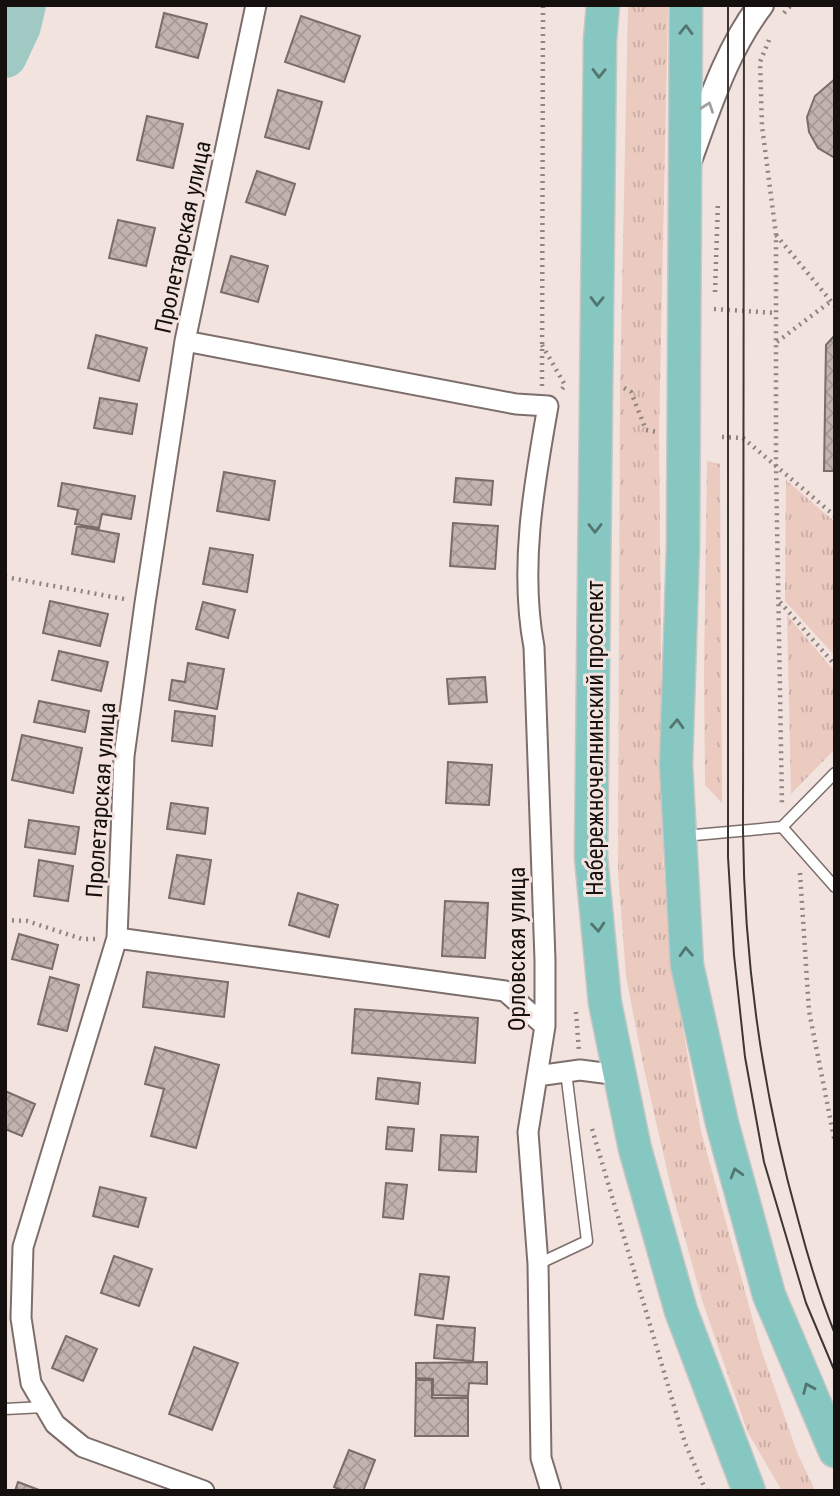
<svg xmlns="http://www.w3.org/2000/svg" width="840" height="1496" font-family="'Roboto Condensed',sans-serif">
  <style>
    .grass { fill: url(#grass-tufts) }
    .lines { fill: none; stroke-linecap: round; stroke-linejoin: round }
    .river { stroke: #a0c9c4; stroke-width: 44 }
    .building { fill: url(#building-cross-hatch); stroke: #7a6c68; stroke-width: 2 }
    .service-casing { stroke: #7c6e6a; stroke-width: 13 }
    .minor-casing { stroke: #7c6e6a; stroke-width: 23 }
    .tertiary-casing { stroke: #7c6e6a; stroke-width: 28 }
    .primary-casing { stroke: #c7c6c5; stroke-width: 35 }
    .path { stroke: #8f8480; stroke-width: 4.5; stroke-dasharray: 2 5; stroke-linecap: butt }
    .service { stroke: #fff; stroke-width: 10 }
    .minor { stroke: #fff; stroke-width: 19 }
    .tertiary { stroke: #fff; stroke-width: 24 }
    .primary { stroke: #86c7c1; stroke-width: 32 }
    .tram { stroke: #3d3634; stroke-width: 2 }
    .oneway { stroke: #537570 }
    .oneway2 { stroke: #a19f9f }
    .labels { text-anchor: middle; dominant-baseline: central; stroke-width: 6; stroke-linejoin: round; paint-order: stroke }
    .street-label { font-size: 23px; fill: #15100e; stroke: #f3e3de }
  </style>
  <defs>
    <pattern id="grass-tufts" width="24" height="20" patternUnits="userSpaceOnUse" patternTransform="scale(1.75)"><rect width="24" height="20" fill="#ebcac0"/><path d="M3 7l-1-3M5 7V3M7 7l1-3M15 17l-1-3M17 17v-4M19 17l1-3" fill="none" stroke="#c9aca4"/></pattern>
    <pattern id="building-cross-hatch" width="8" height="8" patternUnits="userSpaceOnUse" patternTransform="scale(1.75)"><rect width="8" height="8" fill="#c2b3ae"/><path d="M0 0l8 8M0 8l8-8" fill="none" stroke="#a69994"/></pattern>
  </defs>
  <rect width="100%" height="100%" fill="#f3e3de"/>
  <path class="grass" d="M628,5h40l-9,427 4,431 14,133 24,135 59,215 37,106 18,39h-33l-34,-58 -46,-133 -30,-108 -28,-123 -18,-92 -8,-106 2,-485z
    M707,461l13,3 2,339 -17,-18 -1,-114z
    M786,480l49,42v134l-50,-55z
    M787,615l48,57v77l-44,45z"/>
  <g class="lines">
    <path class="river" d="M5,56l14,-30 5,-21"/>
  </g>
  <path class="building" d="M164,13l43,11 -9,34 -42,-11z
    M301,16l59,20 -16,46 -59,-20z
    M835,79v79l-17,-10 -9,-16 -2,-15 8,-21z
    M278,90l44,12 -13,47 -44,-12z
    M147,116l36,8 -10,44 -36,-8z
    M257,171l38,13 -10,31 -39,-13z
    M118,220l37,8 -9,38 -37,-8z
    M231,256l37,10 -10,36 -37,-10z
    M96,335l51,13 -8,33 -51,-13z
    M834,336l1,135h-11l2,-126z
    M100,398l37,6 -5,30 -38,-6z
    M224,472l51,9 -6,39 -52,-9z
    M456,478l37,3 -2,24 -37,-3z
    M62,483l73,13 -4,23 -29,-5 -3,14 -24,-4 3,-14 -20,-4z
    M453,523l45,3 -3,43 -45,-3z
    M77,526l42,8 -5,28 -42,-8z
    M210,548l43,7 -6,37 -44,-8z
    M50,601l58,13 -8,32 -57,-13z
    M203,602l32,8 -7,28 -32,-9z
    M59,651l49,11 -7,29 -49,-11z
    M188,663l36,6 -7,40 -48,-9 3,-20 13,2z
    M485,677l2,25 -38,2 -2,-25z
    M39,701l50,10 -4,21 -51,-10z
    M175,711l40,5 -3,30 -40,-5z
    M22,735l60,13 -9,45 -61,-13z
    M448,762l44,3 -3,40 -43,-2z
    M171,803l37,5 -3,26 -38,-5z
    M29,820l50,7 -4,27 -50,-7z
    M177,855l34,5 -7,44 -35,-6z
    M39,860l34,6 -5,35 -34,-5z
    M298,893l40,12 -9,32 -40,-12z
    M445,901l43,2 -3,55 -43,-2z
    M19,934l39,11 -6,24 -40,-10z
    M147,972l81,10 -4,35 -81,-10z
    M50,977l29,8 -12,46 -29,-7z
    M355,1009l123,9 -3,45 -123,-10z
    M155,1047l64,18 -23,83 -45,-12 13,-47 -19,-5z
    M378,1078l42,5 -2,21 -42,-5z
    M5,1091l30,13 -13,32 -17,-7z
    M388,1127l26,2 -2,22 -26,-2z
    M441,1135l37,2 -2,35 -37,-2z
    M386,1183l21,2 -4,34 -20,-2z
    M100,1187l46,11 -8,29 -45,-11z
    M114,1256l38,13 -13,37 -38,-13z
    M420,1274l29,3 -6,42 -28,-4z
    M437,1325l38,3 -2,33 -39,-3z
    M66,1336l31,13 -14,32 -31,-13z
    M194,1347l44,16 -26,67 -43,-16z
    M487,1362v22l-18,-1 -1,13 -35,-1v-16l-17,-1v-15z
    M416,1380h16v18h36v38h-53z
    M349,1450l26,10 -12,31h-20l-9,-4z
    M18,1482l21,8 -1,1h-23z"/>
  <g class="lines">
    <g class="service-casing">
      <path id="service" d="M782,827l53,-54
        M684,836l98,-9 53,60
        M538,1264l49,-23 -21,-169
        M5,1409l39,-2"/>
    </g>
    <g class="minor-casing">
      <path id="minor" d="M185,341l331,63 32,2c-14,79 -29,161 -14,241l11,313v66l-17,106 10,132 3,194 10,33
        M117,938l388,53 40,35
        M537,1076l43,-6 39,5
        M204,1491l-121,-44 -28,-23 -24,-41 -10,-65 2,-71 94,-309 7,-182 21,-153 40,-262 71,-336"/>
    </g>
    <g class="tertiary-casing">
      <path id="tertiary" d="M690,158c19,-52 37,-109 71,-153"/>
    </g>
    <g class="primary-casing">
      <path id="primary" d="M603,5l-3,35 -9,817 14,146 30,146 46,162 68,180
        M686,5l-3,542 -7,218 11,200 35,158 47,172 66,156"/>
    </g>
    <path class="path" d="M784,13l7,-8
      M769,40l-9,22 2,64 14,109v231l6,339
      M776,235l59,71
      M715,292l3,-90
      M714,309l62,4
      M777,342l54,-41
      M542,345l23,40 -5,7
      M542,386l1,-381
      M624,388l7,4 15,38 12,2
      M722,437l21,1 92,78
      M5,577l119,22
      M780,602l55,63
      M800,873l9,138 26,132
      M5,920l22,1 55,18h13
      M576,1012l3,40
      M592,1129l93,314 21,48"/>
    <use href="#service" class="service"/>
    <use href="#minor" class="minor"/>
    <use href="#tertiary" class="tertiary"/>
    <use href="#primary" class="primary"/>
    <path class="tram" d="M728,5v852l6,98 11,102 19,105 42,141 29,69
      M744,5l-1,825c1,133 20,265 56,393 10,38 21,74 36,111"/>
  </g>
  <defs><path id="oneway-chevron" d="M-2-3.5L2.5 0L-2 3.5" fill="none" stroke-width="1.6" stroke-linecap="round" stroke-linejoin="round" transform="scale(1.75)"/></defs>
  <g class="oneway">
    <use href="#oneway-chevron" transform="translate(686 30) rotate(-89)"/>
    <use href="#oneway-chevron" transform="translate(599 73) rotate(91)"/>
    <use href="#oneway-chevron" transform="translate(597 301) rotate(91)"/>
    <use href="#oneway-chevron" transform="translate(595 528) rotate(90)"/>
    <use href="#oneway-chevron" transform="translate(677 724) rotate(-88)"/>
    <use href="#oneway-chevron" transform="translate(598 927) rotate(85)"/>
    <use href="#oneway-chevron" transform="translate(686 952) rotate(-93)"/>
    <use href="#oneway-chevron" transform="translate(736 1173) rotate(-106)"/>
    <use href="#oneway-chevron" transform="translate(808 1388) rotate(-113)"/>
  </g>
  <use class="oneway2" href="#oneway-chevron" transform="translate(708 107) rotate(-70)"/>
  <g class="labels">
    <g class="street-label">
      <text transform="translate(183 237) rotate(-78)">Пролетарская улица</text>
      <text transform="translate(595 738) rotate(-90)">Набережночелнинский проспект</text>
      <text transform="translate(101 800) rotate(-86)">Пролетарская улица</text>
      <text transform="translate(517 949) rotate(-90)">Орловская улица</text>
    </g>
  </g>
  <rect width="840" height="1496" fill="none" stroke="#15100e" stroke-width="14"/>
</svg>
